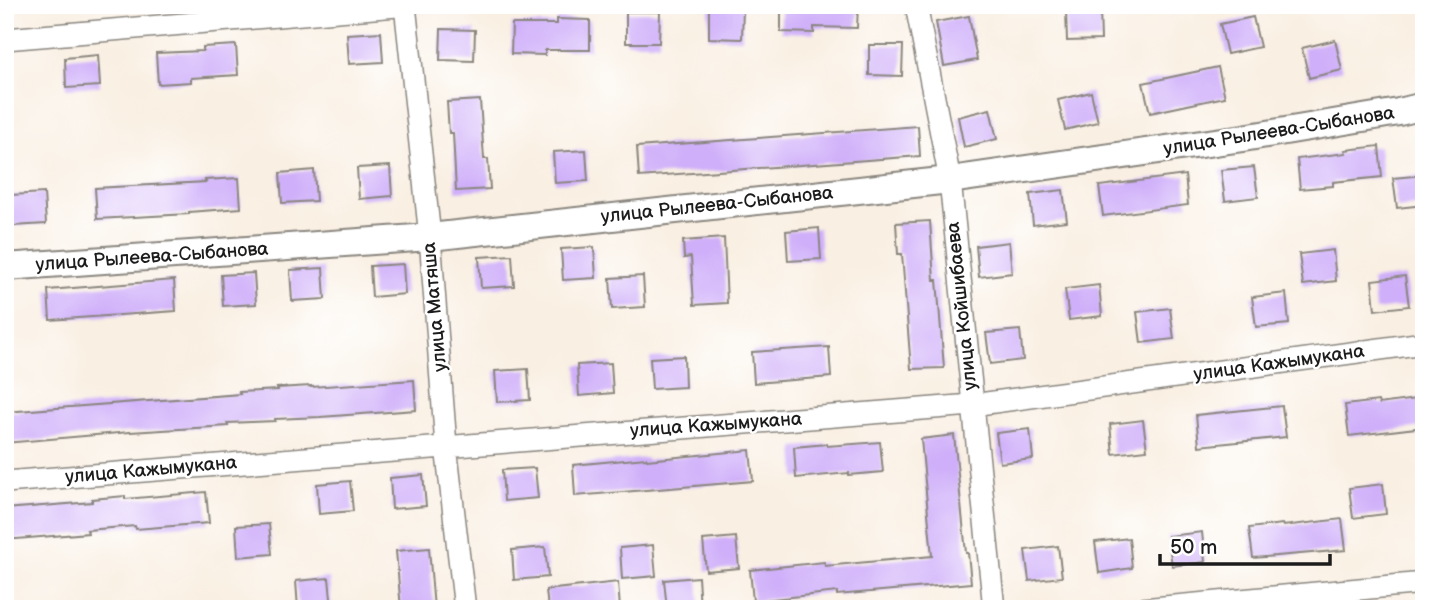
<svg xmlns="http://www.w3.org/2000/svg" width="1429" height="614" font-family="'Balsamiq Sans',sans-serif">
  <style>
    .building { fill: #cfaff9 }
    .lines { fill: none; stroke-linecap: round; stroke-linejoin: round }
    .minor-casing { stroke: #8a867f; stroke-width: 24 }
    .tertiary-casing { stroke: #8a867f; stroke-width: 30 }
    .minor { stroke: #fff; stroke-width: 21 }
    .tertiary { stroke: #fff; stroke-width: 26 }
    .labels { text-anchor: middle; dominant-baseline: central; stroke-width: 5; stroke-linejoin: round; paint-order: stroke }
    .street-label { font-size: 19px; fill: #1c1c1c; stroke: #fff }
  </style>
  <rect width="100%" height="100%" fill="#fff"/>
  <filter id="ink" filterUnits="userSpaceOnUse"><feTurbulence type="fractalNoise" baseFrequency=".0143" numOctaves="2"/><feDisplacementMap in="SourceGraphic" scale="14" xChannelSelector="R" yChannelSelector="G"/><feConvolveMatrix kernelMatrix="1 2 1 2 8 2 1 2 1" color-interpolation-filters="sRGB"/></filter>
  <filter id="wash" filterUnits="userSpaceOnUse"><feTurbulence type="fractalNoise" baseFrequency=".00686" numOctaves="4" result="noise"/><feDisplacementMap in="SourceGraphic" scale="28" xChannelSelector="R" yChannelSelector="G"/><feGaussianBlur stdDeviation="1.57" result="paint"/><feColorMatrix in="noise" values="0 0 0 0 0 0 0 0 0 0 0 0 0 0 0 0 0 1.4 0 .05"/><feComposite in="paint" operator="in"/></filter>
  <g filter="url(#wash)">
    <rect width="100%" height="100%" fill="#f9efe2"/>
    <g id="blocks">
      <path class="building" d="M781,5h77l-1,23 -43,-1v6l-33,-1z
        M709,7l34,1 -1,31 -33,-1z
        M1100,9l1,31 -34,1 -1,-31z
        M626,12h34l-1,31h-33z
        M969,16l8,44 -33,6 -8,-44z
        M1253,17l7,30 -33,7 -7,-30z
        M557,19l33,1v30h-45v5l-34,-1 1,-30h45z
        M441,29l34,1 -1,31 -34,-1z
        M381,32l2,30 -34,2 -2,-30z
        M1335,40l7,30 -33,8 -7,-30z
        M236,45l2,30 -47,3v4l-33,2 -2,-31 47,-2v-4z
        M869,45h34l-1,31 -33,-1z
        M98,55l2,31 -34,2 -1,-30z
        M1218,67l7,30 -75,16 -7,-30z
        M1091,92l7,30 -33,8 -7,-30z
        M480,100l4,59h4l2,30 -34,2 -3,-58h-4l-2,-31z
        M990,109l7,30 -33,8 -6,-30z
        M918,126l2,30 -281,21 -2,-30z
        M1379,146l3,31 -49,5v4l-33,3 -3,-30 49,-6 -1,-3z
        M586,150l2,31 -33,2 -2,-31z
        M390,166l2,30 -33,3 -2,-31z
        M1254,167l4,30 -33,4 -4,-31z
        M314,170l2,31 -34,2 -2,-30z
        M1185,175l3,30 -85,11 -4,-30z
        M1424,175v30l-27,3 -4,-30z
        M239,178l2,30 -52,4v2l-92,5 -2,-31 111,-6 -1,-2z
        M1063,190l4,31 -34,4 -3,-31z
        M44,193l2,31 -33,2 -2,-31z
        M930,221l4,59h3l7,88 -33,1 -9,-115h-4l-2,-31z
        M819,228l2,31 -33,2 -2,-30z
        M724,238l3,65 -33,2 -3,-48 -7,1 -1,-17z
        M1009,242l3,31 -33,4 -3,-31z
        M594,247l2,31 -33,2 -2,-31z
        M1333,250l3,31 -33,4 -4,-31z
        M512,255l2,31 -33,2 -2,-31z
        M403,264l2,30 -33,3 -2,-31z
        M323,268l2,31 -33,2 -2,-31z
        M254,273l2,31 -33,2 -2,-31z
        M643,276l2,31 -33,2 -2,-31z
        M1405,276l4,30 -34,4 -3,-30z
        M174,280l2,31 -126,9 -2,-30z
        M1099,285l3,31 -33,4 -4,-31z
        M1286,293l3,31 -33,3 -4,-30z
        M1170,308l4,31 -33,4 -4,-31z
        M1020,330l3,30 -33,4 -4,-31z
        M829,347l2,30 -77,6 -2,-31z
        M684,356l1,31 -33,2 -2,-31z
        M611,363l2,30 -34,3 -2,-31z
        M528,369l2,31 -33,2 -2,-31z
        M414,380l2,30 -96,7 -45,2v2l-48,2 1,3 -98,6 -125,11v-31l235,-18 -1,-2 39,-2 -1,-2 34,-2v1z
        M1424,398v29l-75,9 -4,-31 33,-4 1,3z
        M1282,406l4,31 -87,9 -3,-31z
        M1143,420l4,30 -34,4 -3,-30z
        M1030,429l3,30 -33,4 -4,-30z
        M954,435l12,118h2l3,30 -134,12v-3l-84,9 -3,-31 74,-8 1,4 107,-10 -11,-117z
        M880,442l3,30 -34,3v-2l-53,5 -2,-31 33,-3v2z
        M750,450l3,31 -178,15 -2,-31 73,-7 1,2z
        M535,468l3,30 -34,3 -2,-31z
        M423,475l3,31 -34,3 -2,-31z
        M350,481l3,30 -34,3 -2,-30z
        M1383,484l3,30 -33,4 -4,-30z
        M206,492l3,31 -73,6 -1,-3 -48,4 1,3 -83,7v-31l87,-7v-3l33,-3v3z
        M1342,519l4,31 -93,8 -4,-30 33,-4 1,2z
        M269,524l3,30 -34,3 -2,-31z
        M1202,532l3,30 -33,4 -4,-30z
        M736,537l3,31 -33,3 -3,-31z
        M1129,538l3,30 -33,5 -4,-31z
        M653,545l3,31 -34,3 -2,-31z
        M1058,546l4,31 -33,4 -4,-31z
        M545,547l3,30 -34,3 -2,-30z
        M429,548l5,61h-33l-5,-58z
        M698,577l2,31 -33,1 -3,-29z
        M329,578l3,31h-34l-2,-28z
        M618,582l2,27h-72l-2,-19z"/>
    </g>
  </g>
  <g filter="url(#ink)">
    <use href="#blocks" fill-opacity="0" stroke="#8a867f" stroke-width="2"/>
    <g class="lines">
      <g class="minor-casing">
        <path id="minor" d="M405,5l25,232 16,209 19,163
          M916,5l34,175 44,429
          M5,39l404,-34
          M5,482l967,-77 452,-62
          M1142,609l282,-26"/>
      </g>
      <g class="tertiary-casing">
        <path id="tertiary" d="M5,267l425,-30 520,-57 293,-42 156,-26 25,-6"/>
      </g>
      <use href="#minor" class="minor"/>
      <use href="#tertiary" class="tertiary"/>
    </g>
  </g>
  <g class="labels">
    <g class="street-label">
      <text transform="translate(1279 131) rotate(-9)">улица Рылеева-Сыбанова</text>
      <text transform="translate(717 205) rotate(-6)">улица Рылеева-Сыбанова</text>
      <text transform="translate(152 257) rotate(-4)">улица Рылеева-Сыбанова</text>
      <text transform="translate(962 306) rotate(-96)">улица Койшибаева</text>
      <text transform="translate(435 307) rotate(-95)">улица Матяша</text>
      <text transform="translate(1279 363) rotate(-8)">улица Кажымукана</text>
      <text transform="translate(716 425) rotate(-4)">улица Кажымукана</text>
      <text transform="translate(151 470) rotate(-5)">улица Кажымукана</text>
    </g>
  </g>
  <rect width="1429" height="614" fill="none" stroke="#fff" stroke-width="28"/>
  <path d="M1160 554v10h170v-10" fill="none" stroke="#1c1c1c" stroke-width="3.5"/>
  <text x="1170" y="554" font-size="21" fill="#1c1c1c" stroke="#ffffff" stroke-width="5" paint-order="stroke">50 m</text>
</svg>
